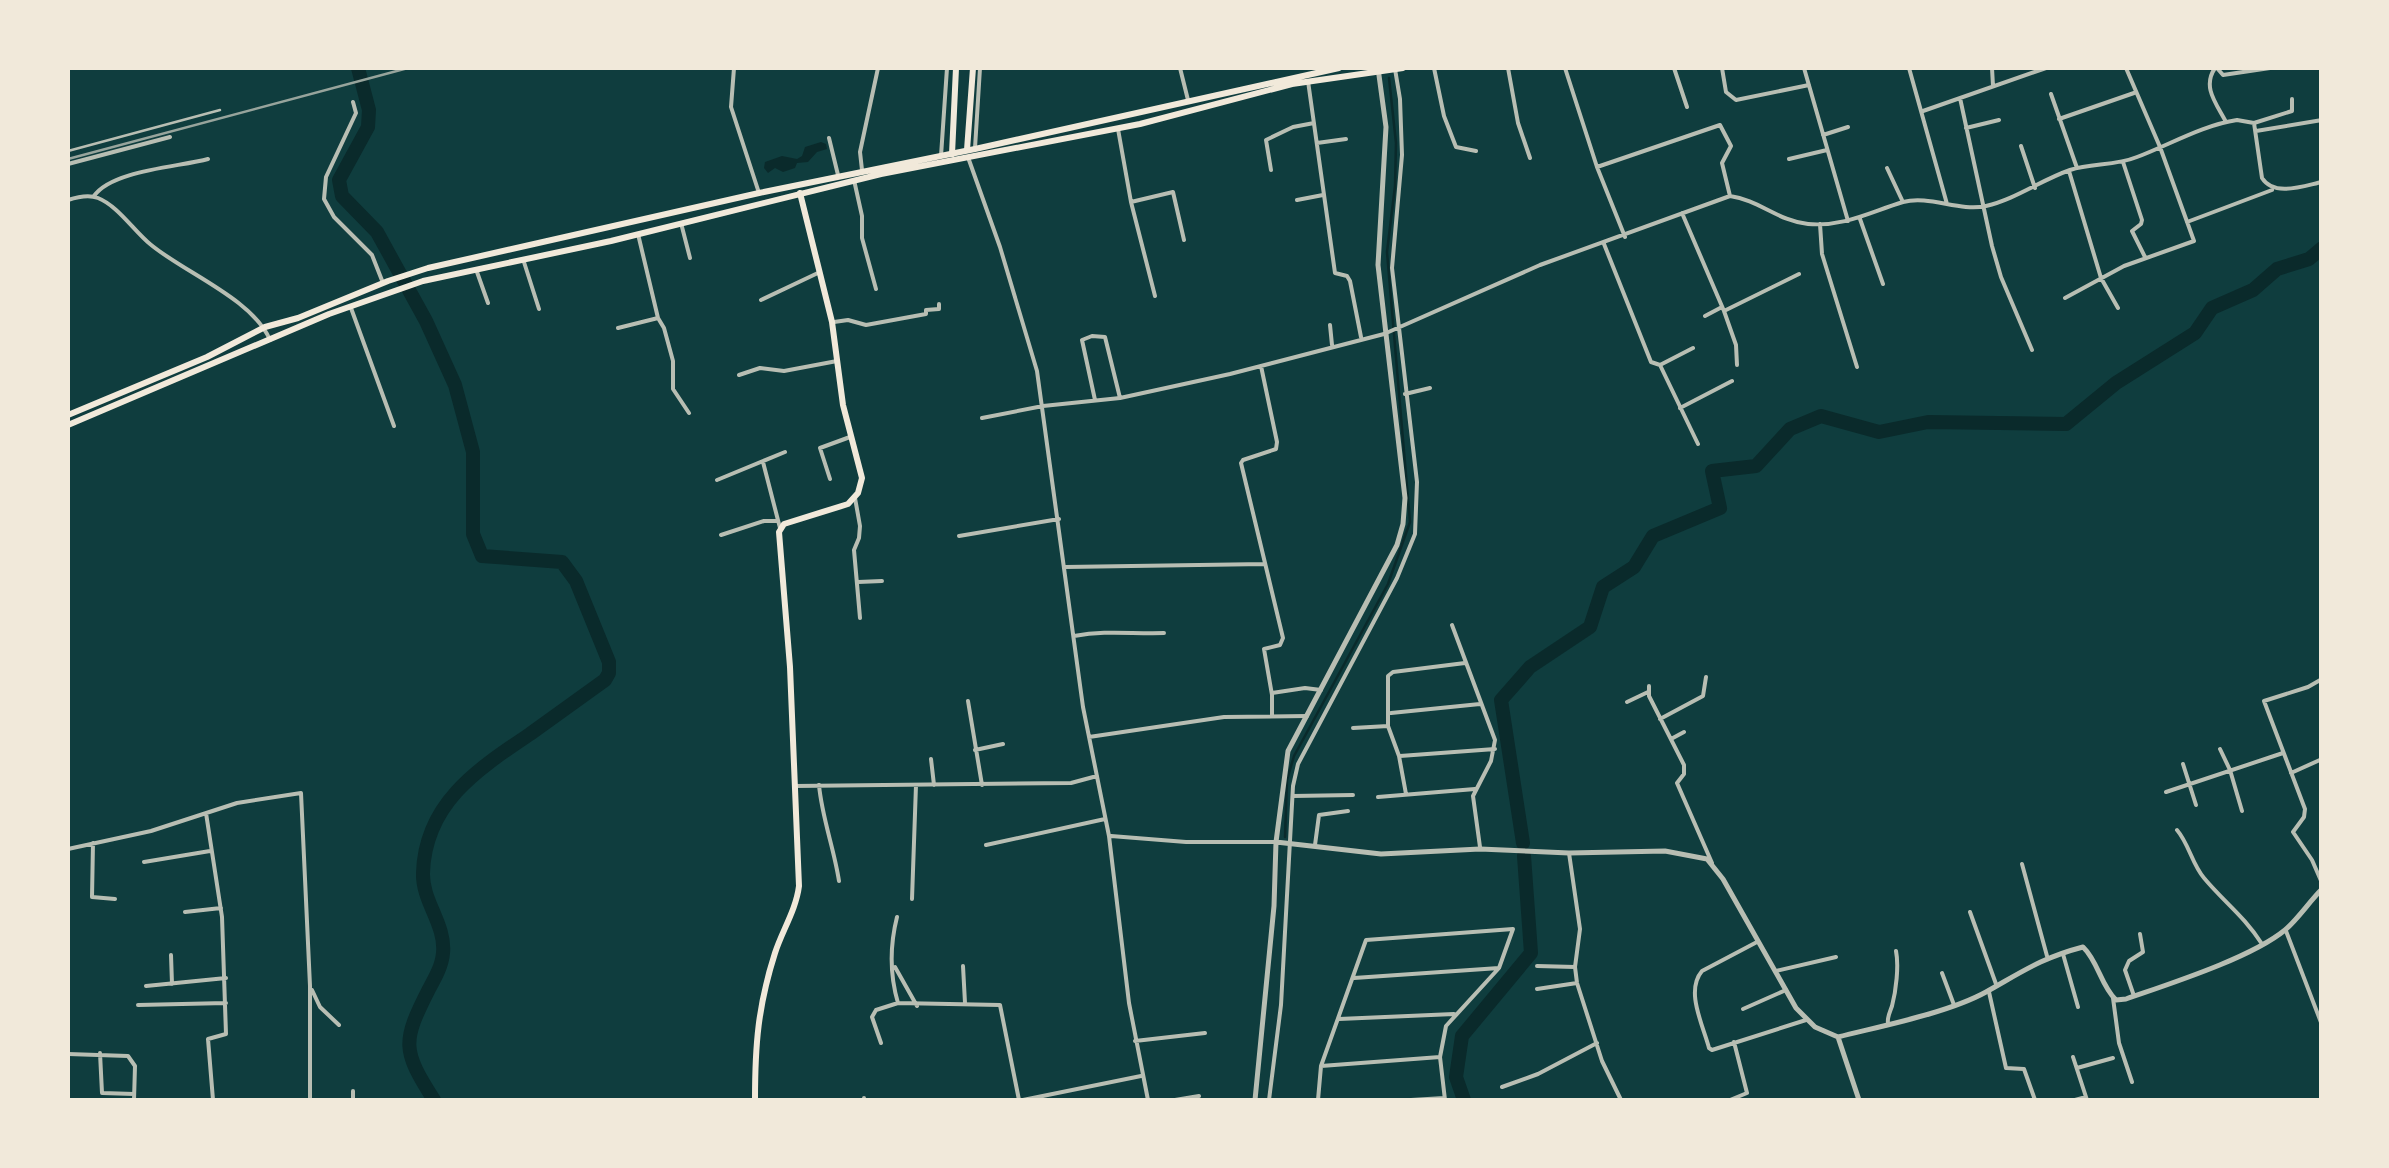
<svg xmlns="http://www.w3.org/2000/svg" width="2389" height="1168" font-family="'Space Grotesk',sans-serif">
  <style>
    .water { fill: #0a2a2b }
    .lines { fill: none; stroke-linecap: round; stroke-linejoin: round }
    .stream { stroke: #0a2a2b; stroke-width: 2.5 }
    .river { stroke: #0a2a2b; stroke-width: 14 }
    .service { stroke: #b8beb3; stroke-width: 2.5 }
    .minor { stroke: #b8beb3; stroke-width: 4 }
    .tertiary { stroke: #b8beb3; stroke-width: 5 }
    .secondary { stroke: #f1e9da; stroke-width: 6 }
    .trunk { stroke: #f1e9da; stroke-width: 6 }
    .rail { stroke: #97a49c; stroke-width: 2.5 }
  </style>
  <rect width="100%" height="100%" fill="#0f3d3e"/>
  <path class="water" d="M821,142l5,2 1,5 -10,3 -9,10 -11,1 -2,5 -12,4 -8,-4 -7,5 -4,-5 1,-6 17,-6 15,3 5,-3 3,-9z"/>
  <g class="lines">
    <path class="stream" d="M1285,837l2,-57 7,-24 94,-172 22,-62 -23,-270 8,-66 1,-43 -7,-65"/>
    <path class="river" d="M358,68l11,42 -1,17 -29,53 3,16 35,36 49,89 29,64 18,67v82l9,22 80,6 14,19 33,81v11l-4,7c-25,18 -50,36 -75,54 -52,35 -105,69 -107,139 -1,28 23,52 20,80 -1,13 -8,25 -14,36 -27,53 -27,61 5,111
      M1523,843l-22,-143 29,-33 60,-40 13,-40 31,-20 19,-31 67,-28 -8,-37 44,-5 34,-37 31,-13 58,16 49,-10 138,2 50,-41 79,-50 17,-25 41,-18 24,-21 32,-10 13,-11
      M1464,1100l-8,-23 6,-41 69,-83 -7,-97"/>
    <path class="service" d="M68,151l152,-41"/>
    <path class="minor" d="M734,68l-3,39 28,86
      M1180,68l8,32
      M1434,68l10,48 12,31 20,4
      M1508,68l10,55 12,35
      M1565,68l32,99 28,70
      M1674,68l13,39
      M1722,68l4,24 10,8 73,-15
      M1804,68l44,153
      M1909,68l38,136
      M1992,68l1,18
      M2215,68c-13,19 1,35 11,54
      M2217,68l6,7 47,-7
      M1308,81l27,192 12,3 3,5 11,56
      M2051,94l26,74
      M1960,98l32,148 9,31 31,73
      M353,102l3,11 -30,64 -2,22 10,18 38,38 11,28
      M1923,111l123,-43
      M2059,119l75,-26
      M2254,123l38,-12v-12
      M1966,128l33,-8
      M1118,129l13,73 24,94
      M2256,131l66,-11
      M1823,135l25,-8
      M829,138l9,37
      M1317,143l29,-4
      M2021,146l14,42
      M975,148l5,-80
      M941,156l6,-88
      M1789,159l38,-9
      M969,160l31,87 37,124 46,336 26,129 20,167 19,97
      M2123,162l19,58 -1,4 -9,7 13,26
      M68,164l102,-27
      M1597,167l123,-42 11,21 -9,17 8,33
      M1887,168l15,32
      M862,170l-2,-18 18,-84
      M1271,170l-5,-30 27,-13 21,-4
      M2069,171l32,107 17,30
      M854,180l8,36v22l14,51
      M94,196c18,-26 85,-29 114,-37
      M68,200c9,-3 20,-6 30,-2 20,8 36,33 52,46 33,28 103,55 120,96
      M1297,200l26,-5
      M1131,202l42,-10 11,48
      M1682,213l42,98 12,34 1,20
      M1860,219l23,65
      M2187,222l85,-32
      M681,223l9,35
      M1820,224l2,30 35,113
      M638,234l20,84 6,10 9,33v28l16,24
      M1604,244l47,118 9,3 38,79
      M523,259l16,50
      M477,272l11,31
      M2065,298l59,-32 70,-25 -34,-94 -34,-79
      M761,300l59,-28
      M351,308l43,118
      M1724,311l75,-37
      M1705,316l17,-9
      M834,322l14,-2 18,5 60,-11v-4l13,-1v-5
      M1330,325l2,20
      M618,328l40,-10
      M1660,365l33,-17
      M1261,366l16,76 -1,7 -33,11 -2,3 42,175 -3,7 -16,4 8,46v20
      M739,375l21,-7 24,3 53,-10
      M1405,394l25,-6
      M1095,400l-13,-60 10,-4 13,1 15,61
      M1680,408l52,-27
      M982,418l61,-12 77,-8 110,-24 154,-40 156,-69 190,-69c29,4 48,25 78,28 36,3 62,-12 95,-22 27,-7 56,10 83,4 30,-7 55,-26 84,-36 22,-7 45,-4 67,-13 32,-12 66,-32 100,-37l17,3 8,55c12,19 41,8 60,4
      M763,462l17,66
      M830,479l-10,-31 30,-11
      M717,480l68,-28
      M855,498l5,28 -1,12 -5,12 6,68
      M721,535l43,-14h14
      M959,536l100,-17
      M1065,567l200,-3
      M858,582l24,-1
      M1452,625l43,115 -4,21 -18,35 7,51
      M1074,636c33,-6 56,-2 90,-3
      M2322,679l-14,8 -44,14 41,108 -1,8 -11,15 19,28 10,23
      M1649,686v10l35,69v9l-7,9 35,80
      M1272,693l33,-5 16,2
      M968,701l14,84
      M1627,702l21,-10
      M1391,713l89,-9
      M1660,719l43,-23 3,-19
      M1353,728l35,-2
      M1089,737l135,-20 83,-1
      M1671,739l13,-7
      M2220,749l10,21 12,41
      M975,750l28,-6
      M1400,756l95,-7
      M931,759l3,26
      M2183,764l13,41
      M2291,773l31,-14
      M819,785c3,33 15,63 20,96
      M795,786l276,-3 26,-7
      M2166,792l117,-39
      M1406,794l-7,-38 -11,-30v-50l5,-4 72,-9
      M1293,796l60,-1
      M1378,797l97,-8
      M206,813l16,104 4,117 -18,5 5,61
      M2177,830c12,14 15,34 27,48 20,24 40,38 58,66
      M1111,836l75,6h90
      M93,843l-1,54 23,2
      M986,845l119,-26
      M1315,845l4,-30 29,-4
      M68,849l83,-18 86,-28 64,-10 9,193v114
      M1569,853l11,76 -5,38 2,16 25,78 19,39
      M144,862l66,-11
      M2022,864l25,92
      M912,899l4,-114
      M185,912l36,-4
      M1970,912l26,72
      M897,917c-7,28 -7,59 1,86l102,2 19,95
      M2286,931l36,94
      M1757,942l-55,29c-17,20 1,54 7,77l3,2 94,-30
      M2063,954l15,53
      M171,955l1,29
      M963,966l2,37
      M1537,966l38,1
      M895,967l22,39
      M1776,971l60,-14
      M1942,973l12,32
      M1354,978l145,-10
      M146,986l80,-8
      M1537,989l40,-6
      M312,990l8,17 19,18
      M1989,992l17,76 18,1 11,31
      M2134,996l-9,-26 4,-9 14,-9 -3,-18
      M2113,998l6,45 13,39
      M138,1005l88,-2
      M1743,1009l43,-19
      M1339,1019l115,-5
      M1888,1023c-1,-6 2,-11 4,-17 4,-15 7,-40 4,-55
      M1135,1041l70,-8
      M881,1043l-9,-26 4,-7 22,-7
      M100,1053l2,40 32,1
      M68,1054l60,2 7,10 -1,34
      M2073,1057l14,43
      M1321,1066l119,-9
      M2077,1068l36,-10
      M1502,1087l36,-13 59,-31
      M353,1091v9
      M864,1098v2
      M1023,1100l118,-24
      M1175,1100l24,-4
      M1269,1100l12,-95 12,-219 5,-22 99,-186 18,-44 2,-52 -25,-214 10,-113 -2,-56 -5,-30
      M1318,1100l3,-34 45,-126 147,-11 -14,39 -53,58 -6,31 5,43
      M1411,1100l33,-2
      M1730,1100l17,-7 -13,-51
      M2075,1100l11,-3"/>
    <path class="tertiary" d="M1276,842l105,12 99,-5 89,4 96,-2 42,8 16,20 73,129 19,19 23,10 21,63
      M1838,1037c43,-11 110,-24 148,-45 36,-20 55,-34 97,-45 15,14 18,39 33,53l10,-1c43,-15 125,-41 159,-69 13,-11 24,-28 37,-41
      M1255,1100l19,-194 2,-64 12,-91 109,-206 6,-21 2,-26 -27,-233 8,-138 -8,-59"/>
    <path class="secondary" d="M967,150l6,-82
      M952,154l4,-86
      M755,1100c0,-55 3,-94 20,-147 7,-22 21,-43 24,-67l-9,-219 -11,-135 5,-8 64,-20 10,-11 4,-15 -19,-73 -11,-83 -32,-129"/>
    <path class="trunk" d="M68,415l139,-58 58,-30 33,-9 90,-37 40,-13 331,-75 216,-44 364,-81
      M68,425l261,-111 94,-33 188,-40 270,-67 259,-50 152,-40 111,-16"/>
    <path class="rail" d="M68,159l340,-91"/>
  </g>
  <rect width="2389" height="1168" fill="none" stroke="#f1e9da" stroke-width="140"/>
</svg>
